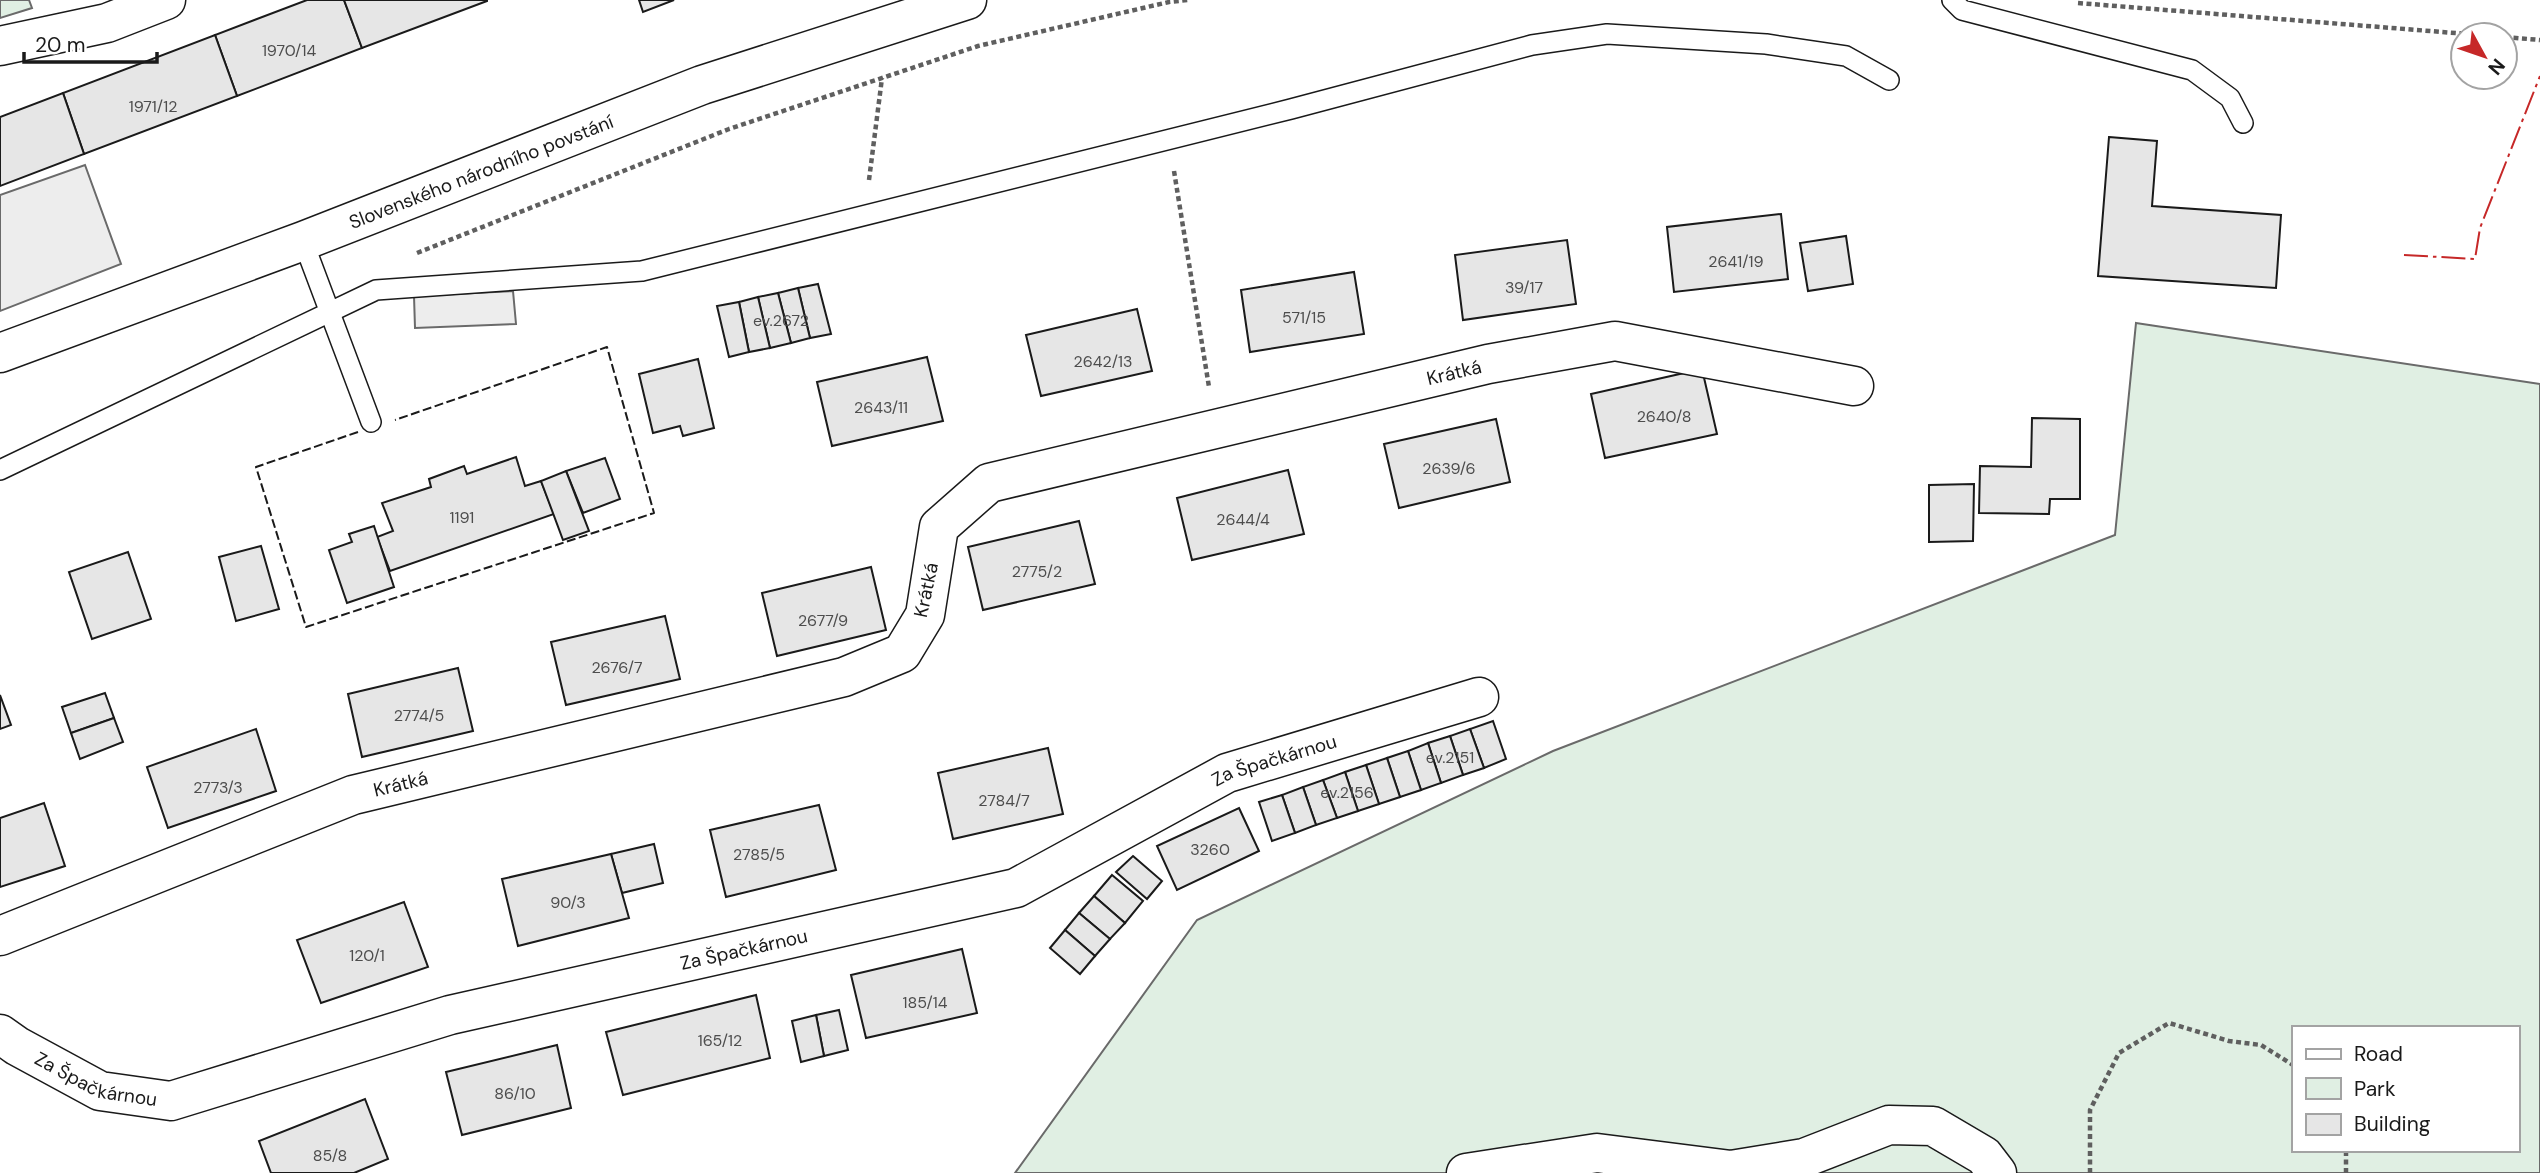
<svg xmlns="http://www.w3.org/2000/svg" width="2540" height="1173" viewBox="0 0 2540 1173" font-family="'DM Sans',sans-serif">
<rect width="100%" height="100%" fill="#fff"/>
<g fill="#e0efe3" stroke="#6a6a6a" stroke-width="2" fill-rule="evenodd">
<path d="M0 0H29L32 8 0 18Z"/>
<path d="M2136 323 2540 384V1173H1015L1197 920 1553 751 2115 535ZM2293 1028H2517V1150H2293Z"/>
</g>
<g fill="#ededed" stroke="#6a6a6a" stroke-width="2">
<path d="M85 165 121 264 0 311V195Z"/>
<path d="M513 291 516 324 415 328 414 296Z"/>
</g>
<g fill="#e6e6e6" stroke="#1a1a1a" stroke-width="2">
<path d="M307 0H344L362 48 237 96 215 35Z"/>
<path d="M344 0H487V1L362 48Z"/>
<path d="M639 0H674L643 12Z"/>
<path d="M215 35 237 96 84 154 63 93Z"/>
<path d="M63 93 84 154 0 186V117Z"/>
<path d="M2109 137 2157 141 2152 206 2281 215 2276 288 2098 276Z"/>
<path d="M1781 214 1788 279 1674 292 1667 227Z"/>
<path d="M1846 236 1853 284 1808 291 1800 243Z"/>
<path d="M1567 240 1576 304 1463 320 1455 255Z"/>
<path d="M1354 272 1364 334 1250 352 1241 290Z"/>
<path d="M818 284 831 334 810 338 798 288Z"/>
<path d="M798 288 810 338 791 343 778 293Z"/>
<path d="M778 293 791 343 770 348 758 297Z"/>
<path d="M758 297 770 348 749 352 739 302Z"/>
<path d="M739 302 749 352 729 357 717 306Z"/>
<path d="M1137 309 1152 371 1041 396 1026 335Z"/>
<path d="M927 357 943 421 832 446 817 382Z"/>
<path d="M698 359 714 428 683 436 680 426 653 433 639 374Z"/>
<path d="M1702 369 1717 434 1605 458 1591 394Z"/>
<path d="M2032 418 2080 419V499H2050L2049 514 1979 513 1980 466 2031 467Z"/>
<path d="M1496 419 1510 482 1399 508 1384 444Z"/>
<path d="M516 457 525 486 541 481 554 514 390 571 377 537 393 531 382 503 431 487 429 479 464 466 467 474Z"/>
<path d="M605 458 620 499 583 513 566 471Z"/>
<path d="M1288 470 1304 534 1192 560 1177 498Z"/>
<path d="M566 471 589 531 563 540 541 481Z"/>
<path d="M1974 484 1973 541 1929 542V485Z"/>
<path d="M1079 521 1095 584 983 610 968 547Z"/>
<path d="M374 526 394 587 347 603 329 550 352 542 349 534Z"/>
<path d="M261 546 279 609 236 621 219 557Z"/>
<path d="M128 552 151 619 92 639 69 572Z"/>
<path d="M871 567 886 630 777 656 762 593Z"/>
<path d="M665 616 680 679 566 705 551 642Z"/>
<path d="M458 668 473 731 362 757 348 694Z"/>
<path d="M105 693 114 718 71 733 62 707Z"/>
<path d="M0 695 11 725 0 729Z"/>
<path d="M114 718 123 742 80 759 71 733Z"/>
<path d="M1493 721 1506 759 1484 768 1470 729Z"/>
<path d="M256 729 276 791 168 828 147 767Z"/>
<path d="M1470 729 1484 768 1463 775 1450 736Z"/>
<path d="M1450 736 1463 775 1441 783 1428 743Z"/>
<path d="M1428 743 1441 783 1421 790 1408 751Z"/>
<path d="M1048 748 1063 814 953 839 938 773Z"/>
<path d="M1408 751 1421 790 1400 797 1387 758Z"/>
<path d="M1387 758 1400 797 1379 804 1366 765Z"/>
<path d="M1366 765 1379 804 1358 811 1345 772Z"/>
<path d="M1345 772 1358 811 1337 818 1323 780Z"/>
<path d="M1323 780 1337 818 1316 825 1303 787Z"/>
<path d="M1303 787 1316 825 1295 833 1282 795Z"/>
<path d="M1282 795 1295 833 1272 841 1259 802Z"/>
<path d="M44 803 65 866 0 887V818Z"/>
<path d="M819 805 836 870 726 897 710 830Z"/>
<path d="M1239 808 1259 851 1177 890 1157 846Z"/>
<path d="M654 844 663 883 622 893 611 854Z"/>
<path d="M611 854 629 918 518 946 502 879Z"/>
<path d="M1133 856 1162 881 1147 899 1116 872Z"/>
<path d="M1112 875 1143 901 1125 923 1094 896Z"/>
<path d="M1094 896 1125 923 1110 939 1079 913Z"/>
<path d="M404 902 428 967 321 1003 297 940Z"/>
<path d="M1079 913 1110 939 1095 956 1065 930Z"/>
<path d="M1065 930 1095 956 1080 974 1050 948Z"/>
<path d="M962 949 977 1013 866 1038 851 975Z"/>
<path d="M756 995 770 1058 623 1095 606 1032Z"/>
<path d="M839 1010 848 1050 824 1056 816 1015Z"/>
<path d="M816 1015 824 1056 801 1062 792 1021Z"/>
<path d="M557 1045 571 1108 462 1135 446 1072Z"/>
<path d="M365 1099 388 1159 354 1173H271L259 1141Z"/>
</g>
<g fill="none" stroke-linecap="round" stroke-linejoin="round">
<defs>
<g id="lane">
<path d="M1952 0 1962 10 2192 70 2230 98 2243 123"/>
<path d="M303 241 371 422"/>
<path d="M0 470 376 290 642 271 1291 109 1532 45 1607 34 1766 44 1846 56 1889 80"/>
</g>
<g id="street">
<path d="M0 46 107 23 166 0"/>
<path id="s1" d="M0 936 353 795 844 677 902 653 925 615 939 527 989 483 1488 364 1615 341 1854 386"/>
<path id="s2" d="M0 1034 17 1046 100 1091 171 1101 450 1015 1016 888 1227 773 1479 697"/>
<path d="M1466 1173 1597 1153 1731 1170 1804 1158 1889 1125 1933 1126 1984 1156 1997 1173"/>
</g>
<g id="secondary">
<path id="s3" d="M0 353 303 241 702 85 967 0"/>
</g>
</defs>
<use href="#lane" stroke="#1a1a1a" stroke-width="22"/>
<use href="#street" stroke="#1a1a1a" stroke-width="41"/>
<use href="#secondary" stroke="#1a1a1a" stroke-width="41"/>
<g stroke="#5f5f5f" stroke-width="4.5" stroke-dasharray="5 3.5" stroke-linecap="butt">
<path d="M2078 3 2480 35"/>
<path d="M2505 37 2540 40"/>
<path d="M1174 171 1209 387"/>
<path d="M869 180 882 78"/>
<path d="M417 253 729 129 978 46 1169 2 1188 0"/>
<path d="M2090 1173V1110L2119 1053 2169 1023 2229 1041 2261 1045 2293 1065"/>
<path d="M2346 1173V1150"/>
</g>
<use href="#lane" stroke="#fff" stroke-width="19"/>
<use href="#street" stroke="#fff" stroke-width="38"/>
<use href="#secondary" stroke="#fff" stroke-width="38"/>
<path stroke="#1a1a1a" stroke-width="2" stroke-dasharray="9 3.5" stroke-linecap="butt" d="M358 432 256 467 306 627 654 513 607 347 395 420"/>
<path stroke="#c62828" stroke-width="2" stroke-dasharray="24 5 3.5 5" stroke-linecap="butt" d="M2404 255 2475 259 2480 228 2540 76"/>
</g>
<g text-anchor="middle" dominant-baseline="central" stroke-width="5" stroke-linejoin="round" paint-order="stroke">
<g font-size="16" fill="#4d4d4d">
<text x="289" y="50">1970/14</text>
<text x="153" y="106">1971/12</text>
<text x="1736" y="261">2641/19</text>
<text x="1524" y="287">39/17</text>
<text x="1304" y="317">571/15</text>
<text x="781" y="320">ev.2672</text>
<text x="1103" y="361">2642/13</text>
<text x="881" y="407">2643/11</text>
<text x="1664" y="416">2640/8</text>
<text x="1449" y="468">2639/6</text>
<text x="462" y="517">1191</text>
<text x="1243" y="519">2644/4</text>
<text x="1037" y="571">2775/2</text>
<text x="823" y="620">2677/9</text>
<text x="617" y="667">2676/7</text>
<text x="419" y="715">2774/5</text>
<text x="1450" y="757">ev.2151</text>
<text x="218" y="787">2773/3</text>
<text x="1347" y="792">ev.2156</text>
<text x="1004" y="800">2784/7</text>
<text x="1210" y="849">3260</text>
<text x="759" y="854">2785/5</text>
<text x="568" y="902">90/3</text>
<text x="367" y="955">120/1</text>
<text x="925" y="1002">185/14</text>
<text x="720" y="1040">165/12</text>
<text x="515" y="1093">86/10</text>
<text x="330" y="1155">85/8</text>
</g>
<g font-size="19" fill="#1a1a1a" stroke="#fff">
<text stroke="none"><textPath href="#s3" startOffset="514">Slovenského národního povstání</textPath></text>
<text stroke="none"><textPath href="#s1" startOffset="1626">Krátká</textPath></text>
<text transform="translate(926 590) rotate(-78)">Krátká</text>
<text stroke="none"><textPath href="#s2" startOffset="1348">Za Špačkárnou</textPath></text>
<text stroke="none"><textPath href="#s1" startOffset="429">Krátká</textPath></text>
<text stroke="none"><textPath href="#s2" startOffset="780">Za Špačkárnou</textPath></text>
<text stroke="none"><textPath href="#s2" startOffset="108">Za Špačkárnou</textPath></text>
</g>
</g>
<rect x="2292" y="1026" width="228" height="126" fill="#ffffff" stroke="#a3a3a3" stroke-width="2"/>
<rect x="2306" y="1049" width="35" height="10" fill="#ffffff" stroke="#a3a3a3" stroke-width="2"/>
<text x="2354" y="1061" font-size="21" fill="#1a1a1a">Road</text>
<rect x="2306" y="1078" width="35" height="21" fill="#e0efe3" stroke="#a3a3a3" stroke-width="2"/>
<text x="2354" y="1096" font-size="21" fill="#1a1a1a">Park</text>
<rect x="2306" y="1114" width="35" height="21" fill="#e6e6e6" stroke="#a3a3a3" stroke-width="2"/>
<text x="2354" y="1131" font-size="21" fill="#1a1a1a">Building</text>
<g transform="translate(2484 56) rotate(130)"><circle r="33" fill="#ffffff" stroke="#a3a3a3" stroke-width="2"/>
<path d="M0-5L12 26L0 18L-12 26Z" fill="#c62828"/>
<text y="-10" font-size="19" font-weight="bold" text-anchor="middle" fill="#1a1a1a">N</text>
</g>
<path d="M24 52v10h133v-10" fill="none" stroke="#1a1a1a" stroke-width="3.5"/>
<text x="35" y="52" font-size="21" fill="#1a1a1a" stroke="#ffffff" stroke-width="5" paint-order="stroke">20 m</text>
</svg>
